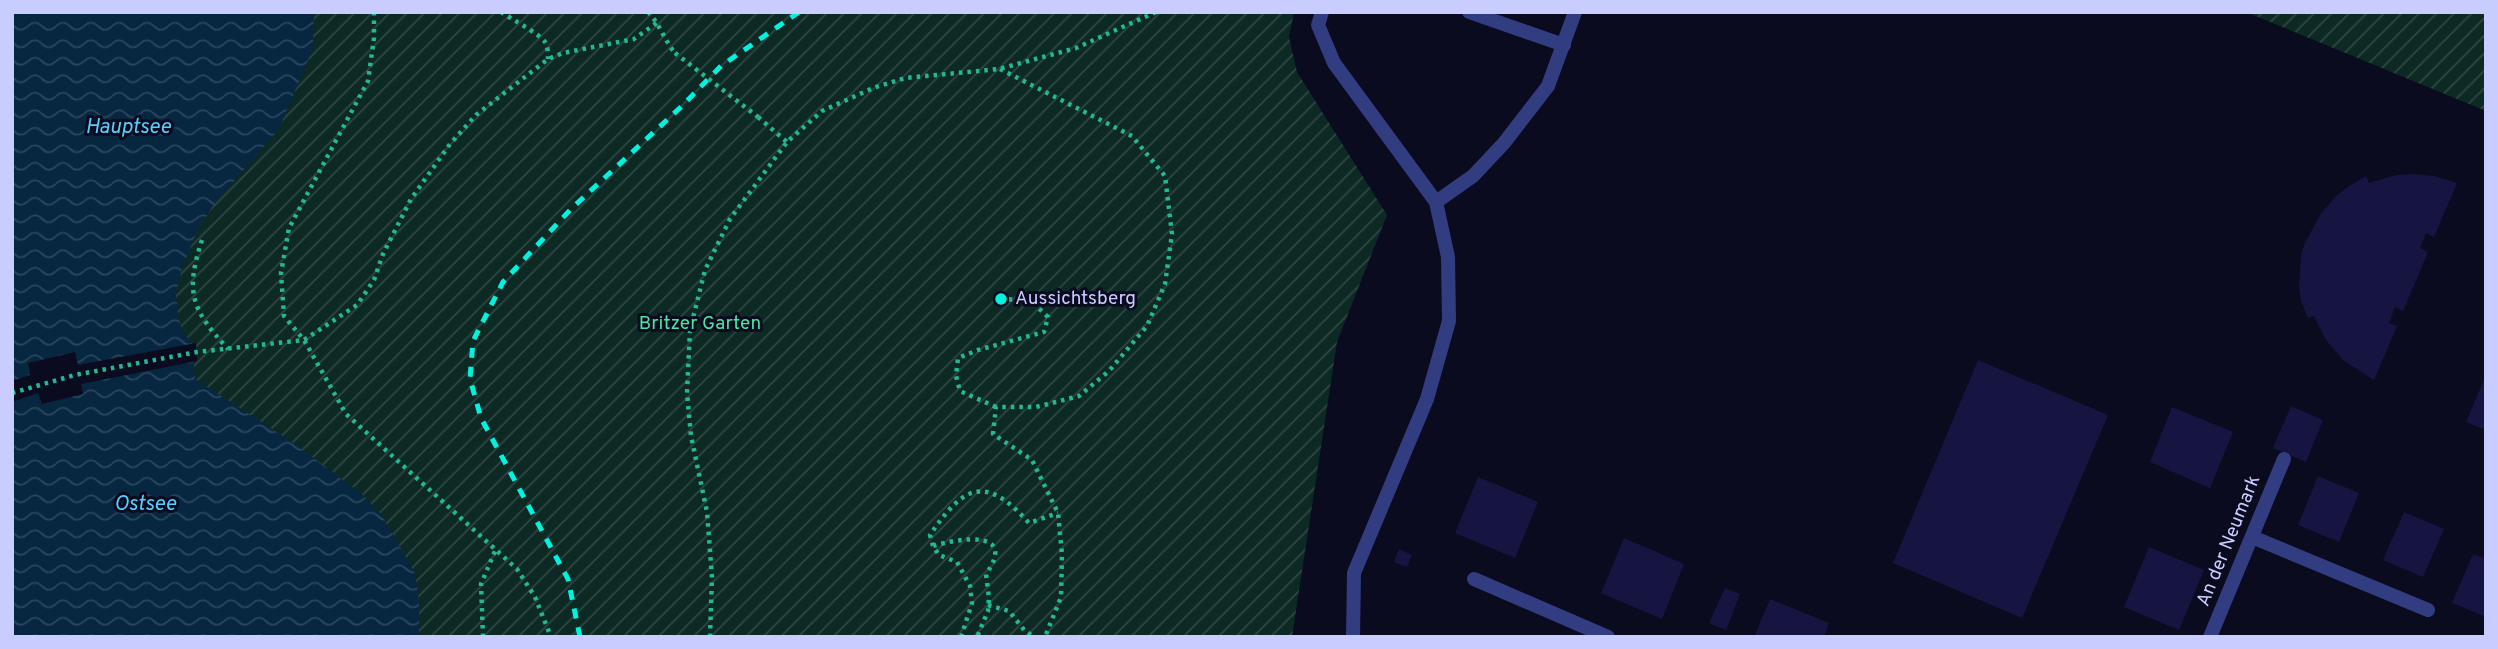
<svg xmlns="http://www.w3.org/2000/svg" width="2498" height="649" viewBox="0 0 2498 649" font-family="Overpass,sans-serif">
<defs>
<pattern id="garden-furrows" width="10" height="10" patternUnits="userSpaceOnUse" patternTransform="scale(1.75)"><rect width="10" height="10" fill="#0d2923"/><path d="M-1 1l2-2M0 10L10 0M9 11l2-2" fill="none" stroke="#2f4744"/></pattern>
<pattern id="water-waves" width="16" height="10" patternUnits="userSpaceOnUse" patternTransform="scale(1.75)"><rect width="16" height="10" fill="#072741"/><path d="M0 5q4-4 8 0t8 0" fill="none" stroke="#2a455e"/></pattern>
</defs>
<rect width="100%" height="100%" fill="#0a0b1e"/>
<g fill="url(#garden-furrows)">
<path d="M12 12H1294L1289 37 1297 72 1387 215 1337 342 1292 637H12Z"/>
<path d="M2246 12H2486V111Z"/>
</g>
<path fill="url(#water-waves)" d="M12 12H314L313 48 279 129 215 203 198 229 182 268 176 295 179 320 184 334 192 342 195 379 292 442 362 494 381 514 415 573 419 601V637H12Z"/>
<path fill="#0a0b1e" d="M196 343 197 361 81 384 83 394 42 404 38 393 12 402V381L30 375 28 363 75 352 78 365Z"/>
<g fill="#161541">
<path d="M2414 174 2434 176 2457 183 2434 237 2426 233 2420 248 2428 252 2403 311 2395 307 2389 323 2397 326 2374 380 2343 360 2326 340 2314 316 2308 318 2301 301 2299 289 2301 256 2304 245 2320 215 2336 196 2349 186 2366 176 2369 183 2396 175Z"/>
<path d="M1978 360 2108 415 2022 618 1893 563Z"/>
<path d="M2486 375V430L2466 422Z"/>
<path d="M2291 406 2323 420 2306 462 2273 448Z"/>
<path d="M2172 407 2233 432 2210 488 2150 462Z"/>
<path d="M2318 476 2359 493 2339 542 2298 525Z"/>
<path d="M1478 477 1538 502 1515 558 1455 533Z"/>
<path d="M2404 512 2444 529 2423 577 2383 560Z"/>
<path d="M1624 538 1684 564 1662 619 1601 593Z"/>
<path d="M2149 547 2204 570 2179 630 2124 607Z"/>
<path d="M1399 549 1412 555 1407 567 1394 562Z"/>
<path d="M2473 554 2486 559V617L2452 603Z"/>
<path d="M1725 588 1740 594 1726 630 1709 623Z"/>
<path d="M1770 599 1829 623 1824 637H1754Z"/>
</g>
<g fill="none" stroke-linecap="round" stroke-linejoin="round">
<g stroke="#24b793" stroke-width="4.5" stroke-dasharray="3.5 5" stroke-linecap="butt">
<path d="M374 12V38L368 81 289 228 281 273 284 316 304 340 346 414 517 569 535 597 551 637"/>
<path d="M501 12C511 19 540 34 545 42 548 46 548 54 548 59"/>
<path d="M648 12C660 24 664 40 675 53"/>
<path d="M1000 69 1132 136 1165 176 1172 234 1165 284 1147 326 1109 371 1079 396 1036 407H996L993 434 1032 460 1058 513 1062 554 1061 597 1045 637"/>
<path d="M758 117 787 142"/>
<path d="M202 240C185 292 191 309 228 349"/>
<path d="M12 393 75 375 197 352 304 340 357 305 374 280 383 254 411 199 450 144 476 115 548 59 563 53 634 39 658 22"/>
<path d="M996 407 960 391 956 376 958 358 978 350 1044 332 1048 317 1030 300 1001 299"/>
<path d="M933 546 930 535C964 485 985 474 1029 523L1058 513"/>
<path d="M988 605 1009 611 1025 631 1034 637"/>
<path d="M483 637 481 584 495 551"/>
<path d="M710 637 712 577 707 512 691 436 687 393 690 330 705 270 730 219 787 142 822 111 873 88 905 78 999 69 1076 48 1156 12"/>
<path d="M961 637 972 603 970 586 957 562 939 555 933 546C959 538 1018 529 986 574L989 598 988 611 977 637"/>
</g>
<g stroke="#323d81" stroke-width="14">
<path d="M1322 12 1318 25 1334 63 1436 202"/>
<path d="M1469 12 1564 45"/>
<path d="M2252 537 2428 610"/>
<path d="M1474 579 1608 637"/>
<path d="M1353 637 1354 573 1427 399 1449 321 1448 257 1436 202 1473 176 1504 143 1548 86 1575 12"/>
<path d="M2210 637 2284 459"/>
</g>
<path stroke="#00f3df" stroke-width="5" stroke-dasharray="10 9" stroke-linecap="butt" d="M580 637 568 579 481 418 470 379 473 341 503 282 571 209 682 106 721 66 799 12"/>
<path stroke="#24b793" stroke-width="4.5" stroke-dasharray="3.5 5" stroke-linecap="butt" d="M675 53 758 117"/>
</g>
<circle fill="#00f3df" stroke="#0a0b1e" stroke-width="2.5" cx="1001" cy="299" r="7"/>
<g text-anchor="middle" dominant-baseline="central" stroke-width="6" stroke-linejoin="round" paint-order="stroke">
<g font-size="19" fill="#c8ccff" stroke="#0a0b1e" text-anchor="start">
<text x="1015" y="299">Aussichtsberg</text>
</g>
<g font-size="19" fill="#4ce7a4" stroke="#0a0b1e">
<text x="700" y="324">Britzer Garten</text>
</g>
<g font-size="19" fill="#c8ccff" stroke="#0a0b1e">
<text transform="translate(2229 541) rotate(-68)">An der Neumark</text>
</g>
<g font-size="21" font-style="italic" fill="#56d0ff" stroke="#0a0b1e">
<text x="128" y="127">Hauptsee</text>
<text x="145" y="504">Ostsee</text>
</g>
</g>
<rect width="2498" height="649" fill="none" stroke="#c8ccff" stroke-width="28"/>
</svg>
